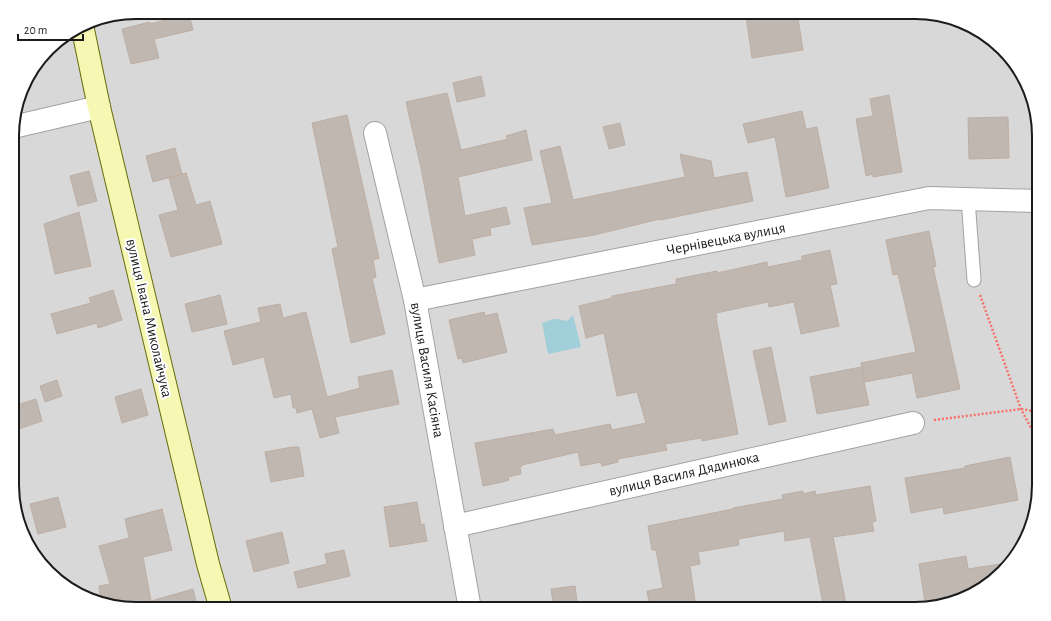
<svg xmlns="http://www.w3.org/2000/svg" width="1051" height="621" viewBox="0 0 1051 621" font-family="'Alegreya Sans',sans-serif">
<rect width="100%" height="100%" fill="#ece8e0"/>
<path fill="#d9d8d8" d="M136 12H916L977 29 1018 67 1039 127V493L1022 547 977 592 923 609H135L74 592 33 554 13 501V120L25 81 54 43 89 21Z"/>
<path fill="#a1cfd9" d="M573 315 581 347 548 354 542 322C547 323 551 319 555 319 566 319 565 325 573 315Z"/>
<g fill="#c0b7b0" stroke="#bdaea3">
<path d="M768 12H797L803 50 752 58 746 16Z"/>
<path d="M189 14 193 30 154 39 159 58 131 64 122 29 150 22V24Z"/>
<path d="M481 76 485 96 457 102 453 83Z"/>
<path d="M447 93 461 150 508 139 506 136 526 130 532 160 458 177 465 216 506 207 510 224 490 228 491 235 472 239 475 255 439 263 421 168 406 102Z"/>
<path d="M889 95 902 172 873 177V174L866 176 856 119 873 116 870 99Z"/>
<path d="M802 111 806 129 817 127 829 188 786 197 775 137 748 143 743 124Z"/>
<path d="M347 115 379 258 373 260 376 277 372 278 385 334 351 343 332 249 338 247 312 123Z"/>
<path d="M1008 117 1009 158 969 159 968 118Z"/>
<path d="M620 123 625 145 609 149 603 127Z"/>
<path d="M560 146 573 200 685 177 680 154 711 161 714 178 747 172 753 201 660 220V219L594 235 532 245 524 208 552 203 540 151Z"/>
<path d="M175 148 182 174 153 182 146 156Z"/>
<path d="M89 171 97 201 78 206 70 176Z"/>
<path d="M186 173 196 205 210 201 222 244 171 257 159 215 178 210 169 178Z"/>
<path d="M79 212 91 266 55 274 44 224Z"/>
<path d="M929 231 936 266 933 267 960 389 917 398 912 373 865 382 861 363 916 352 898 274 893 275 886 240Z"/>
<path d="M830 250 837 284 830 285 839 326 801 334 794 302 769 307 768 302 716 313 717 318H716L738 434 702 441 701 438 665 444 667 450 618 459V462L602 466 601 462 581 466 578 452 522 465V466L520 467 521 474 508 477 509 480 503 482 483 486 475 443 553 429 555 435 610 424 612 430 646 423 637 392 617 396 604 333 586 338 579 306 612 298V296L676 284V279L717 271V273L767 262 768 267 802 260V256Z"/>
<path d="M113 290 122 320 98 328 97 323 57 334 51 314 91 303 89 298Z"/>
<path d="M220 295 227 324 192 332 185 304Z"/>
<path d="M280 304 283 318 306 312 327 397 360 388 358 377 392 370 399 404 335 417 339 433 320 438 312 409 297 413 296 408H293L291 394 274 398 264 357 233 365 224 331 261 322 258 308Z"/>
<path d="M484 312 485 316 497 313 507 352 463 363 462 358 458 359 449 320Z"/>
<path d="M771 347 786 421 769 425 753 351Z"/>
<path d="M861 367 869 405 817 414 810 377Z"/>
<path d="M57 380 62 396 45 402 40 386Z"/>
<path d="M141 389 148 415 122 423 115 397Z"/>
<path d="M36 399 42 421 13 431V406Z"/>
<path d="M292 447H299L304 476 271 482 265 452Z"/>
<path d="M1010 457 1018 500 944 514 943 507 911 513 905 478 965 468V466Z"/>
<path d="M870 486 876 521 872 522 874 531 833 537 847 609H824L810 537 785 541 784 531 738 539 739 545 698 552 700 564 690 566 695 601 650 608 647 591 663 588 656 550H652L648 526 733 509V508L783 499 782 495 803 491V494L815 491 816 495Z"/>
<path d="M58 497 66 527 38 534 30 504Z"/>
<path d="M417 502 421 525 424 524 427 541 390 547 384 507Z"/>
<path d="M162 509 172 550 143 557 151 601 193 589 198 609H135L101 600 99 586 110 584 99 546 129 538 125 519Z"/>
<path d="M282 532 289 563 254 572 246 541Z"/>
<path d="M344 550 350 576 298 588 294 572 327 564 325 554Z"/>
<path d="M966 556 968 569 1007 563 977 592 926 608 919 564Z"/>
<path d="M575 586 578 609H554L551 589Z"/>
</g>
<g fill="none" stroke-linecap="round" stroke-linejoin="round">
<defs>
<path id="lane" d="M968 199 974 280"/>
<g id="street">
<path d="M13 127 99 107"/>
<path d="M375 133 415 300 470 609"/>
<path d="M415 300 929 198 1039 201"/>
<path d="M455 526 913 423"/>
</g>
<path id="secondary" d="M82 25 99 107 208 564 221 609"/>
</defs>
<use href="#lane" stroke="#a2a2a2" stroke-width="15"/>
<use href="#street" stroke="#a2a2a2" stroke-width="24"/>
<use href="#secondary" stroke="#656c07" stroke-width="24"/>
<g stroke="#f67168" stroke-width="2.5" stroke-dasharray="2 2" stroke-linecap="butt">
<path d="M980 295 1021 409 1039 443"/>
<path d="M934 420 1021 409 1039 412"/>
</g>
<use href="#lane" stroke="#fff" stroke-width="13"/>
<use href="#street" stroke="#fff" stroke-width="22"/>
<use href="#secondary" stroke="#f6f7b3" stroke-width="22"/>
</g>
<g text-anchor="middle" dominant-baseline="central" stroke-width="4" stroke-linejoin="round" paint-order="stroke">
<g font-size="15" fill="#1b1b1b" stroke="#fff">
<text transform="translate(726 239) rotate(-11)">Чернівецька вулиця</text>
<text transform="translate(149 318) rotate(77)">вулиця Івана Миколайчука</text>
<text transform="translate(427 370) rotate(80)">вулиця Василя Касіяна</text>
<text transform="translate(684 474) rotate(-13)">вулиця Василя Дядинюка</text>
</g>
</g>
<path d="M0 0H1051V621H0ZM136 19H915A117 117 0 0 1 1032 136V485A117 117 0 0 1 915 602H136A117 117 0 0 1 19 485V136A117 117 0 0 1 136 19Z" fill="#fff" fill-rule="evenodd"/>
<path fill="none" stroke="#1b1b1b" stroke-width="2" d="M136 19H915A117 117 0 0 1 1032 136V485A117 117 0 0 1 915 602H136A117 117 0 0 1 19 485V136A117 117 0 0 1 136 19Z"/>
<path d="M18 34v6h65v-6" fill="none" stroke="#1b1b1b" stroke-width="2"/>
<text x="24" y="34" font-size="12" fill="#1b1b1b" stroke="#ffffff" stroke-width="3" paint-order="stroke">20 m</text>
</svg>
